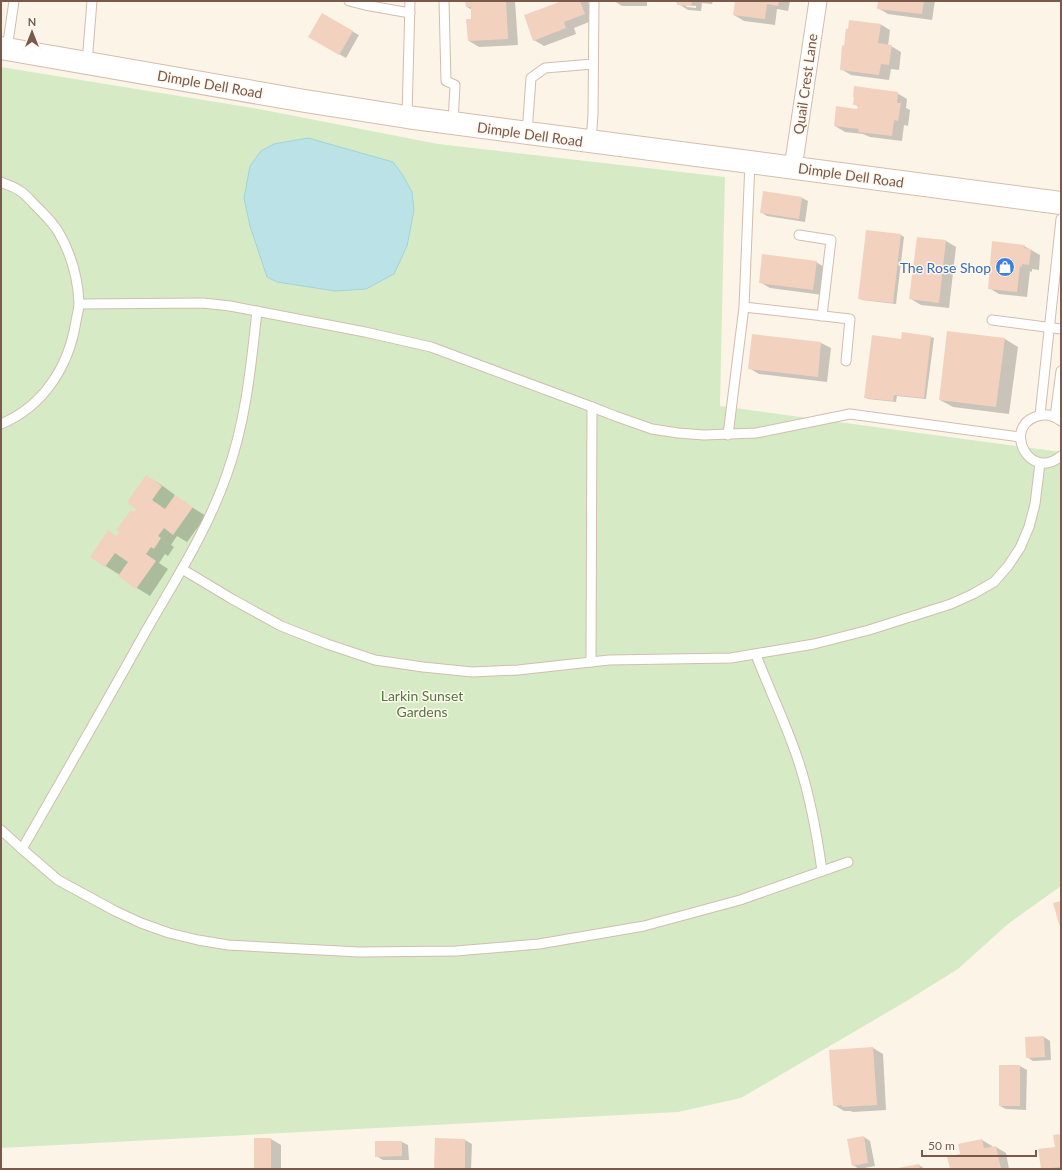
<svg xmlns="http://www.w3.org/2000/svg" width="1062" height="1170" viewBox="0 0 1062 1170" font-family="Lato,sans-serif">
<rect width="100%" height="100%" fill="#fdf4e8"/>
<path fill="#d6ebc5" d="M1 67 259 109 438 144 725 177 720 406 1061 452V886L1008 924 958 969 905 1002 741 1098 678 1112 1 1148Z"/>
<path fill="#bbe3e7" stroke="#a1d3d9" d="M308 138 393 162 402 174 412 192 414 210 407 246 394 274 366 289 335 291 277 282 267 277 250 226 244 198 250 166 261 151 274 144Z"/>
<g fill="#0003" fill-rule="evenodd">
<path d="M466 1H515L518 45 479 47 469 41 472 20V10L467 7Z"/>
<path d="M565 1H586L588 2 594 20 574 28 576 34 544 46 534 40Z"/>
<path d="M614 1H647V6H622Z"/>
<path d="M674 1H713L712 4 702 3 701 11 688 10ZM685 5 696 6V8L687 7Z"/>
<path d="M736 1H790L788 11 777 9 775 25 744 21 734 15Z"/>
<path d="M879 1H935L932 20 888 14 878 8Z"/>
<path d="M322 15 359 35 346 58 309 37Z"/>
<path d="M880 24 890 30 888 46H891L901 52 899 70 891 69 889 80 851 75 841 69 844 47Z"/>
<path d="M897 93 907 99 906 108 910 110 908 126 904 125 902 141 870 137 863 134 845 132 835 126 858 110 859 107 854 104Z"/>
<path d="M764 192 802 198 808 201 805 222 767 216 761 212Z"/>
<path d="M901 235 904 237 896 304 862 300 859 298Z"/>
<path d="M918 238 946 241 956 247 949 308 921 305 911 299Z"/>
<path d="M1024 246 1040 255 1039 270 1032 269V272L1030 271 1027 297 999 294 989 288Z"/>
<path d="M816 262 826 268 823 295 770 288 760 282Z"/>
<path d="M903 333 931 337 934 338 926 399 897 396 896 402 868 399 865 397 902 340Z"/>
<path d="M753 335 821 343 831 348 827 382 759 374 749 368Z"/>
<path d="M1005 339 1018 347 1009 414 953 407 940 400Z"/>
<path d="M146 476 160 484 175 495 174 496 206 516 187 542 177 536 171 545 174 547 168 556 165 554 159 563 168 569 150 596 137 588 120 575 91 557 117 537 137 509Z"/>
<path d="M1044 1037 1050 1041 1051 1060 1033 1061 1027 1057Z"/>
<path d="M873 1048 883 1054 886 1110 853 1112 850 1111H844L834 1105Z"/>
<path d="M1000 1066H1020L1027 1070 1026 1110 1006 1109 1000 1106Z"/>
<path d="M1061 1135V1169H1042L1040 1150 1056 1148Z"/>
<path d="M864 1137 870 1141 875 1166 859 1169 853 1165Z"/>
<path d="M271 1139 281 1145V1169H255Z"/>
<path d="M436 1139 465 1140 472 1144 471 1169H435Z"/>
<path d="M982 1140 992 1146V1148L996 1147 1006 1153 1009 1169H951L962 1155Z"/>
<path d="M402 1142 408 1145 409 1160H383L376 1156Z"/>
<path d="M919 1165 925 1169H899Z"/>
</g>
<g fill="#f3d1bf">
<path d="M465 1H506L508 39 468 41 466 19H471V7H466Z"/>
<path d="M562 1H580L585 14 564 22 566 28 533 41 524 15Z"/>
<path d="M677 1H692L691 6 677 5Z"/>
<path d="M735 1H779L778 6 767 4 765 19 733 15Z"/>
<path d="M878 1H924L922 14 877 9Z"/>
<path d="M322 13 353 31 339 55 308 37Z"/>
<path d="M849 20 881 24 878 43 892 45 889 65 881 64 879 75 840 70 842 45 844 46 846 28 848 29Z"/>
<path d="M854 86 898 92 897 103H901L898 121 894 120 892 136 858 132 859 129 834 126 836 106 857 109 858 105H853L854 97H853Z"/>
<path d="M763 191 802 197 799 219 760 213Z"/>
<path d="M866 230 901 234 893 303 858 299Z"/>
<path d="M917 237 946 240 939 303 909 299Z"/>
<path d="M992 241 1025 245 1024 248 1031 249 1029 265 1022 264V267L1020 266 1017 292 988 289Z"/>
<path d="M762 254 817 261 813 290 759 283Z"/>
<path d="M947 331 1005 338 996 407 939 400Z"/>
<path d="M902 332 931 336 924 398 894 395 893 401 864 398 872 335 901 339Z"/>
<path d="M752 334 821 342 818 377 748 369Z"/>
<path d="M146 475 162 486 152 500 165 509 175 495 193 507 173 535 164 528 158 536 161 538 154 549 151 547 146 554 156 561 136 589 118 576 128 562 115 553 105 567 90 557 108 530 116 536 120 533 116 530 131 510 134 512 136 509 127 502Z"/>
<path d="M1061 901V931L1053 903Z"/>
<path d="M1044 1036 1045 1057 1026 1058 1025 1037Z"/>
<path d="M873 1047 877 1105 842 1107V1105L833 1106 829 1050Z"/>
<rect x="999" y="1065" width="21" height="41"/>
<path d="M1061 1134V1167L1041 1169 1038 1149 1055 1147 1053 1135Z"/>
<path d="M864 1136 868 1163 852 1166 847 1139Z"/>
<rect x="254" y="1138" width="17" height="31"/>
<path d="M435 1138 465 1139V1169H434Z"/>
<path d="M982 1139 984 1148 996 1146 1001 1169H950L947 1157 960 1154 958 1144Z"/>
<path d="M375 1141H402V1156L375 1157Z"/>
<path d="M919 1164 920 1169H898V1168Z"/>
</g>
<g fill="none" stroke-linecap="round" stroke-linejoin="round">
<defs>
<g id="lane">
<path d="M349 1 365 5 410 13"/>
<path d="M444 1 446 81 455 85 453 123"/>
<path d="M7 49 14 1"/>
<path d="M87 63 92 1"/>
<path d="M407 117 410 1"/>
<path d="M527 133 531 78 545 68 593 64"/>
<path d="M591 142 593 114 594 1"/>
<path d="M1 182C7 185 15 187 20 191 27 195 32 203 38 208 45 215 54 224 59 233 71 254 78 280 79 303 79 309 77 315 76 321 69 366 44 406 1 424"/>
<path d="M799 235 831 240 822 316"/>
<path d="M79 304 203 303 230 306 365 332 431 347 592 407 615 416 652 429 678 433 704 435 756 433 850 414 1020 437"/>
<path d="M744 307 850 319 846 361"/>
<path d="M992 320 1061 329"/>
<path d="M1040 415 1061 219"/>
<path d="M1055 417 1061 371"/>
<path d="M1061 421C1053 415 1044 413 1035 417 1003 429 1030 482 1061 456"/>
<path d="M728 435 744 307 750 162"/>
<path d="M182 569 232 599 281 626 327 644 375 660 423 667 472 672 518 670 609 660 731 658 814 644 869 630 951 604 973 594 994 582 1008 566 1020 548 1029 527 1035 504 1040 463"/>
<path d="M756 655C767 684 781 713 792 743 808 784 816 827 822 871"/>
<path d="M591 662 592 407"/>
<path d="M1 830 22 849 58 880 115 911 141 923 169 933 198 940 228 945 359 952 456 951 539 944 644 926 740 900 848 862"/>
<path d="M22 849C64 776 106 703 147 629 176 579 208 529 227 474 246 421 251 366 257 311"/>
</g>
<path id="street" d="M793 168 818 1"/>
<path id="secondary" d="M1 48 305 101 407 117 1061 203"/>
</defs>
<use href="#lane" stroke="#d2bdb0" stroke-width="11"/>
<use href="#street" stroke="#d2bdb0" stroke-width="19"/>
<use href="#secondary" stroke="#d5bdad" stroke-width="24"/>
<use href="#lane" stroke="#fff" stroke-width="9"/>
<use href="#street" stroke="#fff" stroke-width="17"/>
<use href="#secondary" stroke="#fff" stroke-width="22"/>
</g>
<defs>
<symbol id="shop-disc" viewBox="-11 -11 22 22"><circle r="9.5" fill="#3f7fe0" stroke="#fff8ef"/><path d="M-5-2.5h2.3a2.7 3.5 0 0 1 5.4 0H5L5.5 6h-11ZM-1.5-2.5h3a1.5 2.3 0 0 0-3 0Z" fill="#fff"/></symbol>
</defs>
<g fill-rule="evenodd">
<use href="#shop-disc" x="994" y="256" width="22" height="22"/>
</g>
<g text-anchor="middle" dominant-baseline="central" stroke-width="3" stroke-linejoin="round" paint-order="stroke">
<g font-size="14" fill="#78594b" stroke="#fff8ef">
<text transform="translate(210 84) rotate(10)">Dimple Dell Road</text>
<text transform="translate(805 84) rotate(-82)">Quail Crest Lane</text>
<text transform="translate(530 134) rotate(8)">Dimple Dell Road</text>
<text transform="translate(851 175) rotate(8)">Dimple Dell Road</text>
</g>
<g font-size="14" fill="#366cbe" stroke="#fff8ef" text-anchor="end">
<text x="991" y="267">The Rose Shop</text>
</g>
<g font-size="14" fill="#527840" stroke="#fff8ef">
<text x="422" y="695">Larkin Sunset<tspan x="422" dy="16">Gardens</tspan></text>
</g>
</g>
<rect width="1062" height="1170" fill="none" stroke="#78594b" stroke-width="4"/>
<g transform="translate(32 32)" stroke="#fff8ef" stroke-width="3" paint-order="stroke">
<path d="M0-3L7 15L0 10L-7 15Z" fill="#78594b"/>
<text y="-6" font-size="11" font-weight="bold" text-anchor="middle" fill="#78594b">N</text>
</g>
<path d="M922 1150v6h114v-6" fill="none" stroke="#78594b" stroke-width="2"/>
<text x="928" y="1150" font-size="12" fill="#78594b" stroke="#fff8ef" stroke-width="3" paint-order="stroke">50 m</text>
</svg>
